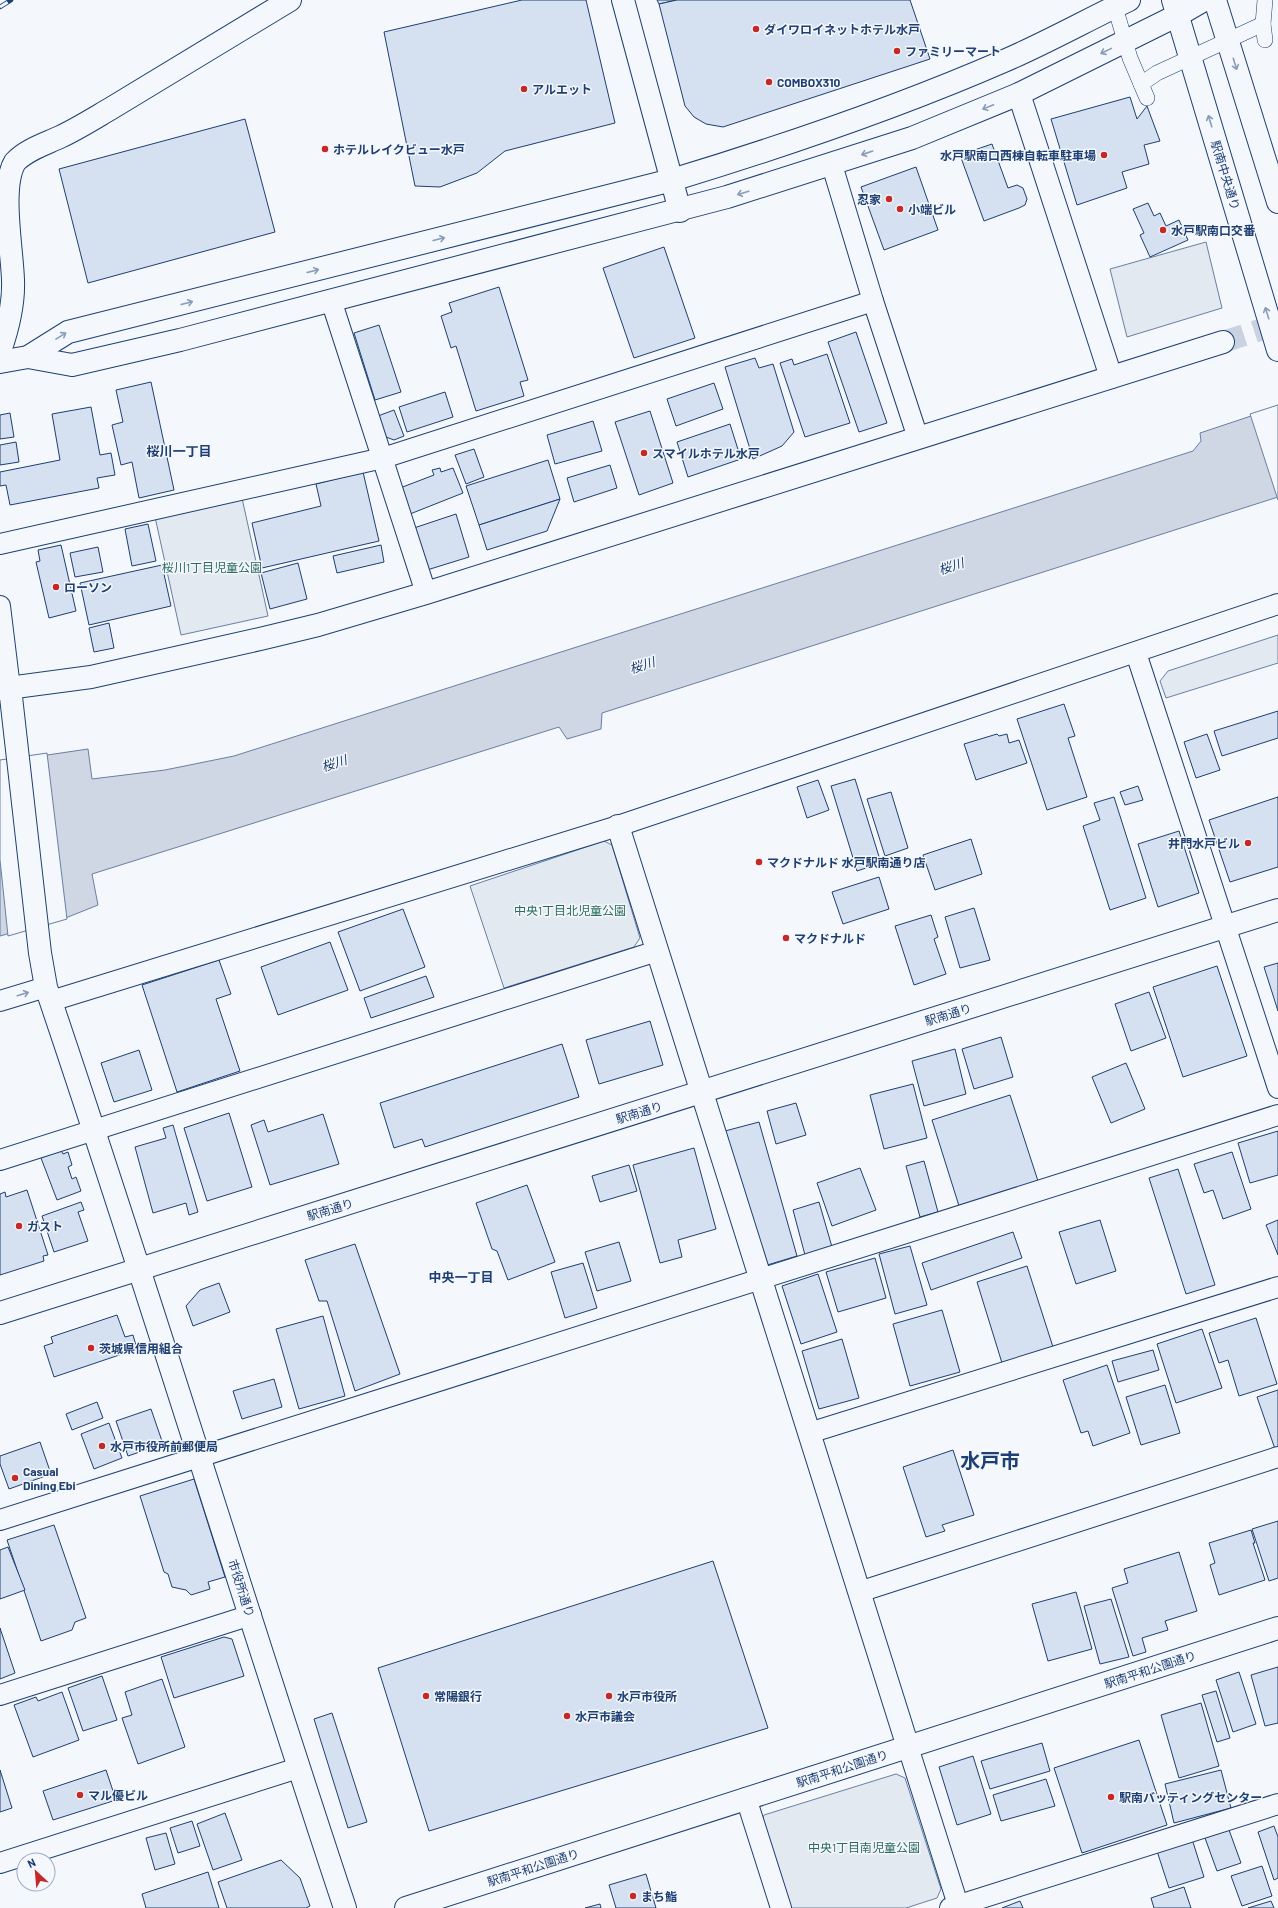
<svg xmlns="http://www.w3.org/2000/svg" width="1278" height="1908" viewBox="0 0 1278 1908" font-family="Barlow,'Noto Sans JP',sans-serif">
<rect width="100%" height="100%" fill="#f4f7fb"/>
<g fill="#e3e9f0" stroke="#687fa3">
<path d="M1206 242 1222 308 1127 337 1110 269Z"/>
<path d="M242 498 268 616 181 635 155 517Z"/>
<path d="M1278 635V663L1166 698 1160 681 1168 671Z"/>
<path d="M604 841 612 845 640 938 634 947 504 988 470 886Z"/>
<path d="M896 1774 905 1778 941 1889 937 1898 906 1908H790L762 1820 764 1815Z"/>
</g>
<path fill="#cfd7e4" stroke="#687fa3" d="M1278 407V497L602 713 601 729 567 739 559 727 92 874 98 905 68 917 0 936V762L88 749 92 779 165 770 234 756 1193 451 1201 441 1200 433Z"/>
<g fill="#f4f7fb" stroke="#687fa3">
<path d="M1278 405V500L1250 414Z"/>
<path d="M47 753 67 919 8 936 0 860V760Z"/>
</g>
<g fill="#d5e0f0" stroke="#1d3f73">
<path d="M522 0H586L615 123 505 151 477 173 440 187 415 186 384 32Z"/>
<path d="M657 0H677L659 4Z"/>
<path d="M677 0H910L930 59 723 127 706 124 694 117 685 106 659 4Z"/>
<path d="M1130 97 1137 119 1147 106 1160 141 1144 145 1149 164 1122 172 1127 188 1077 205 1051 119Z"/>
<path d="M245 119 275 232 88 283 59 169Z"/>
<path d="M992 144 1008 188 1017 185 1023 188 1027 199 1025 205 1019 208 984 221 960 155Z"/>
<path d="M916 167 938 230 884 250 861 187Z"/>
<path d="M1148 203 1154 216 1160 213 1166 226 1179 220 1188 240 1150 257 1140 235 1144 233 1133 209Z"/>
<path d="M664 247 695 338 634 358 603 268Z"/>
<path d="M499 287 528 380 520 382 524 396 476 411 456 346 451 348 441 316 452 312 449 303Z"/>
<path d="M379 325 401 392 375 400 354 333Z"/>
<path d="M856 332 887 423 859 432 828 342Z"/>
<path d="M827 354 850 423 805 437 780 363 792 359 794 365Z"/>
<path d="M755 358 759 368 773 364 794 432 782 446 753 459 725 367Z"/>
<path d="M151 382 174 490 139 498 132 462 121 465 112 425 123 422 116 390Z"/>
<path d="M714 383 723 409 676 426 667 399Z"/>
<path d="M445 392 453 417 407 432 399 407Z"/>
<path d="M91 407 100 455 111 453 115 475 97 478 99 488 10 505 6 485 0 486V472L60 460 52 414Z"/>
<path d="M394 410 404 436 394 440 386 437 378 416Z"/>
<path d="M650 411 673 483 639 495 615 422Z"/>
<path d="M10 413 14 437 0 439V415Z"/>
<path d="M593 421 602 451 555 464 547 435Z"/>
<path d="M730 424 741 459 688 477 677 442Z"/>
<path d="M16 442 19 462 0 465V445Z"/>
<path d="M474 449 484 477 466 484 455 455Z"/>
<path d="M548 460 560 499 479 525 466 486Z"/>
<path d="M610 465 617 488 574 502 567 478Z"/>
<path d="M440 468 441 472 453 468 463 493 410 514 400 488 434 475 432 470Z"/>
<path d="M363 472 379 541 262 568 252 523 321 506 316 484Z"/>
<path d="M560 499 547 531 487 550 479 525Z"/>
<path d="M456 514 469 557 427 570 414 528Z"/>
<path d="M148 524 156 561 132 566 125 529Z"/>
<path d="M61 545 76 611 49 618 36 562 40 561 38 550Z"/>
<path d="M381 545 384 562 337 573 333 556Z"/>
<path d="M98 547 103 572 75 577 70 553Z"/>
<path d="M298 563 307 599 270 609 261 573Z"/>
<path d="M162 565 171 606 89 625 80 583Z"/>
<path d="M109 623 114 648 94 652 89 628Z"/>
<path d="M1064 704 1075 736 1068 738 1087 797 1047 810 1017 719Z"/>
<path d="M1278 711V738L1222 756 1214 731Z"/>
<path d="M997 734 999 736 1007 734 1009 743 1019 740 1027 763 976 780 964 744Z"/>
<path d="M1207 734 1220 770 1196 778 1184 742Z"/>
<path d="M855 779 881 863 857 871 831 786Z"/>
<path d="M818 780 829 810 807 818 797 787Z"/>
<path d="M1138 786 1143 800 1125 805 1120 792Z"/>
<path d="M891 792 908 848 885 856 867 799Z"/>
<path d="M1114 797 1146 898 1110 910 1083 826 1100 820 1094 803Z"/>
<path d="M1278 797V867L1230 882 1209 820Z"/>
<path d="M1179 831 1199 893 1158 907 1138 844Z"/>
<path d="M971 839 982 874 935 890 923 855Z"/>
<path d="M879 877 889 909 843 924 832 892Z"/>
<path d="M974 908 990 960 960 968 945 917Z"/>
<path d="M403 909 425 967 360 991 338 932Z"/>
<path d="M931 915 938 937 934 939 946 974 914 985 895 926Z"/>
<path d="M330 942 348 990 278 1015 261 967Z"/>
<path d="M219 960 231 994 216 999 240 1071 177 1092 142 985Z"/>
<path d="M1278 963V1011L1264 967Z"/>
<path d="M1217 966 1247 1056 1183 1077 1153 987Z"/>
<path d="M426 976 434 997 371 1018 364 998Z"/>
<path d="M1149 992 1166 1038 1131 1051 1115 1004Z"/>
<path d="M650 1021 663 1065 599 1084 586 1040Z"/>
<path d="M1001 1037 1013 1077 974 1089 962 1049Z"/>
<path d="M562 1044 579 1097 425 1147 422 1139 394 1148 380 1103Z"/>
<path d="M955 1049 966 1094 924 1106 912 1061Z"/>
<path d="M139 1050 152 1090 114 1102 101 1063Z"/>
<path d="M1126 1063 1145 1109 1111 1123 1092 1077Z"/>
<path d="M913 1084 927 1138 884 1149 870 1095Z"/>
<path d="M1010 1095 1038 1181 959 1206 932 1120Z"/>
<path d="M796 1103 806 1135 776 1144 767 1111Z"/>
<path d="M229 1113 252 1187 207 1201 184 1128Z"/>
<path d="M323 1114 339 1164 270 1185 251 1125 264 1120 268 1132Z"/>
<path d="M759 1122 797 1256 764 1266 725 1131Z"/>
<path d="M173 1125 198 1212 189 1215 186 1203 153 1213 135 1147 166 1138 163 1128Z"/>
<path d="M1278 1131V1175L1250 1183 1238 1143Z"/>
<path d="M694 1148 716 1229 678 1240 682 1257 660 1263 633 1165Z"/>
<path d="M61 1150 63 1154 68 1152 72 1165 68 1167 72 1179 76 1177 81 1191 57 1200 41 1158Z"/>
<path d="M1232 1152 1251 1209 1223 1219 1213 1190 1204 1193 1194 1164Z"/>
<path d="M924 1161 938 1212 920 1217 906 1166Z"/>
<path d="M629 1165 637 1191 600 1202 592 1176Z"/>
<path d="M860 1168 876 1210 832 1226 817 1183Z"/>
<path d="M1178 1169 1215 1285 1186 1294 1149 1178Z"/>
<path d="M527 1185 555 1262 508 1280 497 1251 492 1249 476 1203Z"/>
<path d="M27 1190 48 1255 43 1256 44 1261 0 1275V1194L5 1192 6 1197Z"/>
<path d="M81 1202 84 1210 78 1212 88 1241 54 1252 42 1216Z"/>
<path d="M819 1202 832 1247 805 1255 793 1210Z"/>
<path d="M1100 1220 1116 1271 1076 1284 1059 1232Z"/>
<path d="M1278 1220V1255L1266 1225Z"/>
<path d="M1013 1232 1022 1258 931 1290 922 1263Z"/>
<path d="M619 1242 631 1281 597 1291 585 1252Z"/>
<path d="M355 1244 400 1374 355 1391 327 1301H319L305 1260Z"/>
<path d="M910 1246 927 1305 895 1314 879 1254Z"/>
<path d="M875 1258 886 1298 838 1312 826 1272Z"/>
<path d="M583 1263 597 1308 565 1318 551 1272Z"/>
<path d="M1027 1266 1053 1347 1002 1363 977 1282Z"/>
<path d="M818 1274 837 1332 801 1344 782 1286Z"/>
<path d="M219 1283 230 1312 193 1326 186 1306 200 1290Z"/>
<path d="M942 1310 960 1372 910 1386 893 1324Z"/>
<path d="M117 1315 125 1337 133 1335 137 1349 54 1377 44 1346 53 1343 51 1337Z"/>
<path d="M323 1316 345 1396 299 1409 276 1329Z"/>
<path d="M1256 1318 1277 1384 1239 1396 1228 1360 1219 1363 1209 1333Z"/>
<path d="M1202 1329 1222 1388 1176 1403 1157 1344Z"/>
<path d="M842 1339 859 1398 819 1409 802 1351Z"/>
<path d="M1153 1350 1159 1370 1118 1382 1112 1361Z"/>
<path d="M1107 1365 1130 1433 1093 1446 1088 1431 1081 1433 1063 1380Z"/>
<path d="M274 1379 282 1407 242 1419 233 1391Z"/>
<path d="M1165 1385 1180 1433 1141 1445 1126 1397Z"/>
<path d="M1278 1390V1448L1275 1449 1257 1397Z"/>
<path d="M97 1402 103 1418 72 1430 66 1414Z"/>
<path d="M151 1409 163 1444 128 1456 116 1421Z"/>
<path d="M109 1423 122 1458 94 1469 81 1434Z"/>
<path d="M40 1442 51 1474 9 1489 0 1464V1456Z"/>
<path d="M953 1450 974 1515 942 1525 945 1531 926 1537 903 1467Z"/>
<path d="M194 1479 225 1577 208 1582 210 1589 191 1595 186 1590 172 1587 168 1574 164 1572 140 1496Z"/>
<path d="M1278 1521V1578L1269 1581 1252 1529Z"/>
<path d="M54 1525 86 1618 75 1622 72 1630 41 1641 7 1540Z"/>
<path d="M1251 1530 1255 1543H1253L1265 1580 1219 1595 1210 1565 1215 1563 1209 1543Z"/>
<path d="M8 1547 25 1590 0 1599V1550Z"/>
<path d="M1179 1552 1197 1611 1165 1621 1168 1630 1142 1638 1146 1652 1133 1656 1112 1588 1128 1583 1124 1569Z"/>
<path d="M713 1561 768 1728 429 1831 378 1668Z"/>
<path d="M1076 1592 1092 1649 1048 1661 1032 1604Z"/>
<path d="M1111 1599 1129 1657 1100 1664 1084 1606Z"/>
<path d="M0 1628 15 1673 0 1679Z"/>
<path d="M224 1637 232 1639 244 1676 174 1698 161 1657Z"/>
<path d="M1278 1667V1723L1265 1726 1251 1675Z"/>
<path d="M1239 1672 1256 1724 1233 1732 1216 1680Z"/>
<path d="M102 1676 117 1720 83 1731 68 1688Z"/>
<path d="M162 1679 185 1747 138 1764 122 1718 132 1715 125 1692Z"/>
<path d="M1216 1691 1230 1738 1217 1742 1202 1695Z"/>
<path d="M62 1692 79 1740 33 1757 14 1705 36 1697 38 1701Z"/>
<path d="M1201 1703 1219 1766 1179 1778 1161 1715Z"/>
<path d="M332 1713 367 1822 348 1828 314 1719Z"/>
<path d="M1139 1740 1167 1825 1082 1853 1054 1768Z"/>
<path d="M1042 1743 1050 1771 990 1789 981 1761Z"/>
<path d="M973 1756 991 1814 957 1825 939 1767Z"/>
<path d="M0 1770 12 1808 0 1812Z"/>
<path d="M106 1770 116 1800 53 1820 43 1791Z"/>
<path d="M1221 1770 1231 1808 1174 1823 1165 1784Z"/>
<path d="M1046 1779 1055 1806 1001 1821 993 1795Z"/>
<path d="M225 1813 242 1860 213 1870 197 1824Z"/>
<path d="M192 1821 200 1846 178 1853 170 1828Z"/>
<path d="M1274 1826 1278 1837V1878L1274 1880 1258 1832Z"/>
<path d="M1229 1830 1241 1863 1217 1871 1205 1838Z"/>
<path d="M166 1833 175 1864 155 1870 146 1838Z"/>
<path d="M1192 1839 1204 1877 1169 1888 1157 1851Z"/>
<path d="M281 1860 300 1878 310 1906 306 1908H227L218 1882Z"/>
<path d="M1262 1866 1272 1896 1242 1906 1231 1876Z"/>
<path d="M208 1872 219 1908H146L142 1894Z"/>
<path d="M646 1874 656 1908H616L609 1885Z"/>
<path d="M1184 1887 1191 1908H1154L1151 1898Z"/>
<path d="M1020 1901 1023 1908H1002Z"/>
<path d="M1271 1901 1274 1908H1248Z"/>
<path d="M600 1904 601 1908H585Z"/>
</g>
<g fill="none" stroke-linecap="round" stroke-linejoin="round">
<path stroke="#c9d2e0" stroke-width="22" stroke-dasharray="22 11" stroke-linecap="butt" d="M1223 342 1278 324"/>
<defs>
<g id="pedestrian">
<path d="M1113 0 1130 58 1147 98"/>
<path d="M1265 0 1263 24 1265 40"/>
<path d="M1141 84 1157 73 1263 24"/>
</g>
<g id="minor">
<path d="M832 165 873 301 918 438"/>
<path d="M331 300 426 593"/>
<path d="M0 544 383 458 873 301"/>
<path d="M0 606 10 688"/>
<path d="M1136 653 1278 1088"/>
<path d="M0 1001 46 987"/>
<path d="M51 1001 618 826 1278 604"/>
<path d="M0 1160 657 951"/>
<path d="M809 1433 1278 1287"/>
<path d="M0 1520 1278 1115"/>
<path d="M859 1592 1278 1457"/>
<path d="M0 1695 251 1615"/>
<path d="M908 1747 959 1908"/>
<path d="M746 1798 781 1908"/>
<path d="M0 1863 298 1768"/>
<path d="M950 1908 1278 1804"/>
</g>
<g id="tertiary">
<path d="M623 0 680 211"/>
<path d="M1173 0 1278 350"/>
<path d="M1215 0 1278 202"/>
<path d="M1019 94 1111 377"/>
<path d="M0 351C8 328 14 304 13 280 12 248 0 187 15 162 26 150 45 144 60 137 77 129 93 119 110 109L290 0"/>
<path d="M28 357 72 365 180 340 727 197 912 138 1019 94 1178 15 1204 0"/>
<path d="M0 362 28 357 68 332 672 180C784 146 896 108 1004 61 1046 43 1087 20 1129 0"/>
<path d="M10 688 40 953 46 987C150 1293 243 1602 345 1908"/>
<path d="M0 689 91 677 260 639 318 625 426 593 1223 342"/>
<path d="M618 826 908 1747"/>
<path d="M0 1313 1278 910"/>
<path d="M406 1908 1278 1628"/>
</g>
</defs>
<use href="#pedestrian" stroke="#1d3f73" stroke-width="16"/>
<use href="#minor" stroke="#1d3f73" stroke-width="22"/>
<use href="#tertiary" stroke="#1d3f73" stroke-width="24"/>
<use href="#pedestrian" stroke="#f4f7fb" stroke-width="15"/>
<use href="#minor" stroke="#f4f7fb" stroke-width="20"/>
<use href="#tertiary" stroke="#f4f7fb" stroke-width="22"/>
<defs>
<path id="rail" d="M0 7 11 0"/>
</defs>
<use href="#rail" stroke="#1d3f73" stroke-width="4.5"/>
<use href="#rail" stroke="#f4f7fb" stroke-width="3" stroke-dasharray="9" stroke-linecap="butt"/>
</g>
<defs><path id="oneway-shaft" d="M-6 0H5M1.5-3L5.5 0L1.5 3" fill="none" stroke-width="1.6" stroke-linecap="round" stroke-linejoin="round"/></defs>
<g stroke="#889bb7">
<use href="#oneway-shaft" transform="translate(1106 51) rotate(154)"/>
<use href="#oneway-shaft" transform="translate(1235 64) rotate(73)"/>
<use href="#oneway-shaft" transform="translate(988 107) rotate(158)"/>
<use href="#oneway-shaft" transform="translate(1210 121) rotate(-107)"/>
<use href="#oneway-shaft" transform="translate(867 153) rotate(161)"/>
<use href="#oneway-shaft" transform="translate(743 193) rotate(163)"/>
<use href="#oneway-shaft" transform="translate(439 239) rotate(-14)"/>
<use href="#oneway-shaft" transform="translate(313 271) rotate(-15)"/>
<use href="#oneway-shaft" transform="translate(187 303) rotate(-15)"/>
<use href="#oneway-shaft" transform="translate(1267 313) rotate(-107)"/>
<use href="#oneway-shaft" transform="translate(61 336) rotate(-32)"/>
<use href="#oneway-shaft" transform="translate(23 994) rotate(-17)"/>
</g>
<g fill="#c62828" stroke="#f4f7fb" stroke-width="1.5">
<circle cx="756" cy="29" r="4"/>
<circle cx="897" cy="51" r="4"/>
<circle cx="769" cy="82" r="4"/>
<circle cx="524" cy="89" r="4"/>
<circle cx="325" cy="149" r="4"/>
<circle cx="1104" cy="155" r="4"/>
<circle cx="889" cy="199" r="4"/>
<circle cx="900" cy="209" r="4"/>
<circle cx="1163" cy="230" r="4"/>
<circle cx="644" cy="453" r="4"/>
<circle cx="56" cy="587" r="4"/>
<circle cx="1248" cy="843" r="4"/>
<circle cx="759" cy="862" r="4"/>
<circle cx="786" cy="938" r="4"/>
<circle cx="19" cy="1226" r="4"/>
<circle cx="91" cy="1348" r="4"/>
<circle cx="102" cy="1446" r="4"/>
<circle cx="15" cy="1478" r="4"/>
<circle cx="426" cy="1696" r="4"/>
<circle cx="609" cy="1696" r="4"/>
<circle cx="567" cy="1716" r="4"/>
<circle cx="80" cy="1795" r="4"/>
<circle cx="1111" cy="1797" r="4"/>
<circle cx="633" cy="1896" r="4"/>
</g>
<g text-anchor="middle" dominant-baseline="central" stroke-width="3" stroke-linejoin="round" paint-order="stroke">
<g font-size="12" font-weight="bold" fill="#1d3f73" stroke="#f4f7fb" text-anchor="start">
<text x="764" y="29">ダイワロイネットホテル水戸</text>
<text x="905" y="51">ファミリーマート</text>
<text x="777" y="82">COMBOX310</text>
<text x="532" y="89">アルエット</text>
<text x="333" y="149">ホテルレイクビュー水戸</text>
<text x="1096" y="155" text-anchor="end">水戸駅南口西棟自転車駐車場</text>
<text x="881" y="199" text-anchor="end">忍家</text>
<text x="908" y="209">小端ビル</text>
<text x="1171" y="230">水戸駅南口交番</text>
<text x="652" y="453">スマイルホテル水戸</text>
<text x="64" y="587">ローソン</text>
<text x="1240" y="843" text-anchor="end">井門水戸ビル</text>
<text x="767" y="862">マクドナルド 水戸駅南通り店</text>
<text x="794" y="938">マクドナルド</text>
<text x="27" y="1226">ガスト</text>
<text x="99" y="1348">茨城県信用組合</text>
<text x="110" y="1446">水戸市役所前郵便局</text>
<text x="23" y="1471">Casual<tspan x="23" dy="14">Dining Ebi</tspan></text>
<text x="434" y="1696">常陽銀行</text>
<text x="617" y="1696">水戸市役所</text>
<text x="575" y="1716">水戸市議会</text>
<text x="88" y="1795">マル優ビル</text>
<text x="1119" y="1797">駅南バッティングセンター</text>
<text x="641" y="1896">まち鮨</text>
</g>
<g font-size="12" fill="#1d3f73" stroke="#f4f7fb">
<text transform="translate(1226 175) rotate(73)">駅南中央通り</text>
<text transform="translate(948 1014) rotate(-17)">駅南通り</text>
<text transform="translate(639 1112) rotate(-17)">駅南通り</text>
<text transform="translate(330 1209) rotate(-17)">駅南通り</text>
<text transform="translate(242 1588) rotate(72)">市役所通り</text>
<text transform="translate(1150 1669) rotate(-18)">駅南平和公園通り</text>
<text transform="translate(842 1768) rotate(-18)">駅南平和公園通り</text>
<text transform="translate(533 1867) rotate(-18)">駅南平和公園通り</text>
</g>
<g font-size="12" fill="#2c6c60" stroke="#f4f7fb">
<text x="212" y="567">桜川1丁目児童公園</text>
<text x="570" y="910">中央1丁目北児童公園</text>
<text x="864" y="1847">中央1丁目南児童公園</text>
</g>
<g font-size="13" font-weight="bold" fill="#1d3f73" stroke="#f4f7fb">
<text x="179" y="451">桜川一丁目</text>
<text x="461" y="1277">中央一丁目</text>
</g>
<g font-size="13" font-style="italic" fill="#1d3f73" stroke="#f4f7fb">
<text transform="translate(951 566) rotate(-18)">桜川</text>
<text transform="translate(642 665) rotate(-18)">桜川</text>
<text transform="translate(334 763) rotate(-18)">桜川</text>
</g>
<g font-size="20" font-weight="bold" fill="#1d3f73" stroke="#f4f7fb">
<text x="990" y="1460">水戸市</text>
</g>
</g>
<g transform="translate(36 1872) rotate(334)"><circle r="19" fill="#f4f7fb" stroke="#9eadc5"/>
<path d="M0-3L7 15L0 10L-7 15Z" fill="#c62828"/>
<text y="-6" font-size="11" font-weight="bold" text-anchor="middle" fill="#1d3f73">N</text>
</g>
</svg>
